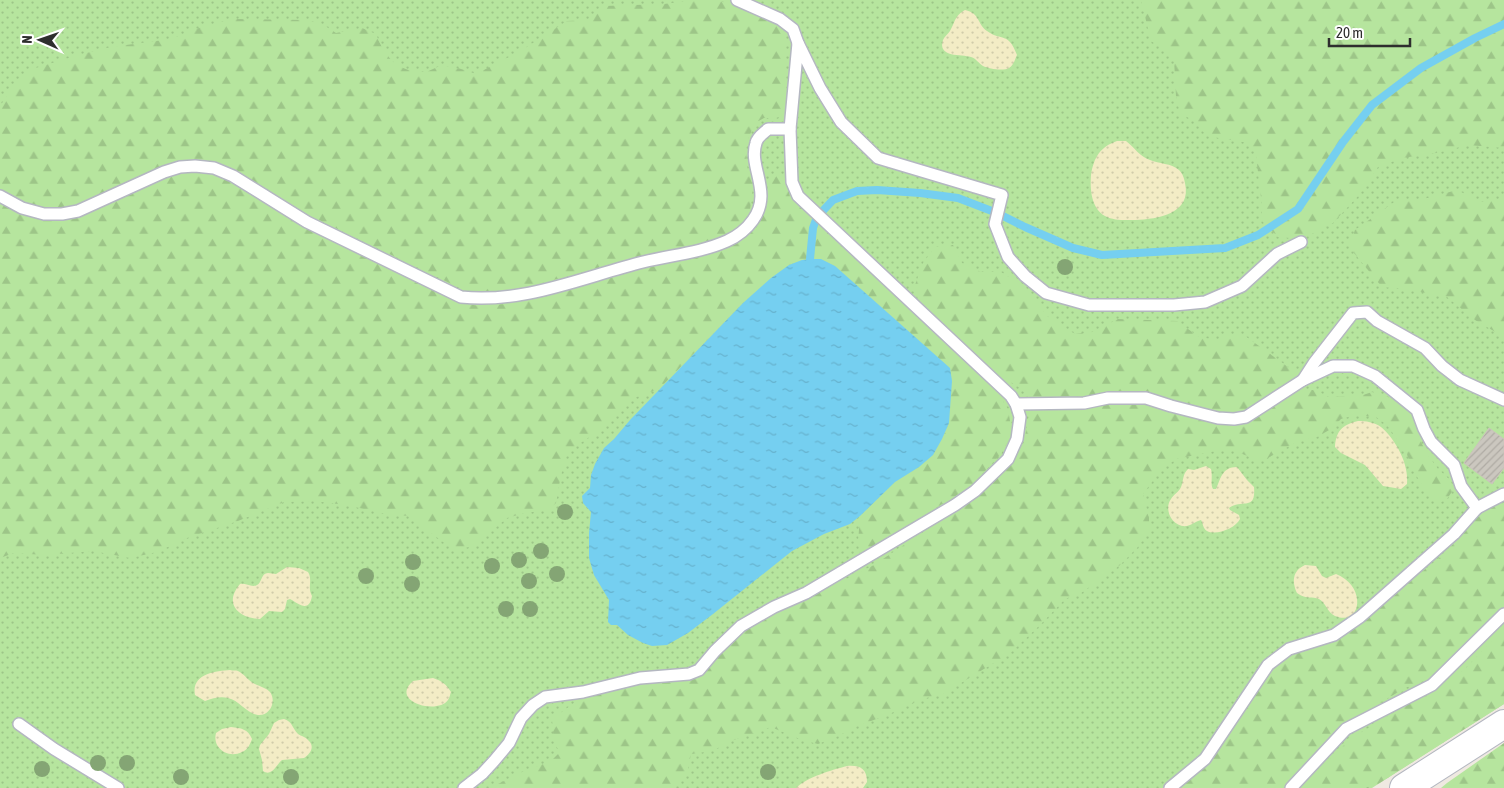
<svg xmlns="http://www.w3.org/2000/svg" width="1504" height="788" viewBox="0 0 1504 788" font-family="'Asap Condensed',sans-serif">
<defs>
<pattern id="grass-dots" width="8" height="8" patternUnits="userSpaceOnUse" patternTransform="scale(1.25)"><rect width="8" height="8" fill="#b6e59e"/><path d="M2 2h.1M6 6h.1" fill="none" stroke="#9dc588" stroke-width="1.8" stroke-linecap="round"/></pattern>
<pattern id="forest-firs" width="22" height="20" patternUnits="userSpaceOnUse" patternTransform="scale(1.25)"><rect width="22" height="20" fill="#b6e59e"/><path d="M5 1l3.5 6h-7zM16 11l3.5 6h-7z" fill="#9dc588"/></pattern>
<pattern id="sand-dots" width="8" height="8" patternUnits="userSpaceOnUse" patternTransform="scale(1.25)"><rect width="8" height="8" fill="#f3ecc5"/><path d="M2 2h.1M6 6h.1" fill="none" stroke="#d1cbaa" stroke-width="1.8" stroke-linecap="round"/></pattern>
<pattern id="water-ripples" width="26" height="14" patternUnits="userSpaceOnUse" patternTransform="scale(1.25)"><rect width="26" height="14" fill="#75cff0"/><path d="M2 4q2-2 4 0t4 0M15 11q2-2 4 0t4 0" fill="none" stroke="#66b2ce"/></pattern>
<pattern id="building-hatch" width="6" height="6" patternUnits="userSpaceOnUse" patternTransform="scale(1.25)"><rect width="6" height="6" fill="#cbc7bf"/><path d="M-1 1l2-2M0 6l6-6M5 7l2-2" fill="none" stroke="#afaba4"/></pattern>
</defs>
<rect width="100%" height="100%" fill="#efe9e1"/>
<path fill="url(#grass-dots)" d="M0 0H1504V704L1372 788H0Z"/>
<g fill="url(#forest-firs)">
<path d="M695 0H717L745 9 775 22 784 32V115L776 118H764L755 123 749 137 746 149 747 166 753 187 750 210 741 225 728 236 708 243 645 255 505 293 464 290 309 215 227 167 211 161H175L77 206C42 213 29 206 0 188V106L9 93 29 70 82 54 111 47 171 39 204 26 234 19 305 20 322 24 336 33 362 28 376 34C385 57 397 72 424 72 430 72 436 66 442 66 454 66 465 70 476 74L519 52 567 21 589 20 605 6 664 4Z"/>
<path d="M1141 0H1504V148L1468 145 1436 153 1402 158 1378 167 1359 195 1333 223 1302 239 1278 237 1262 221V206L1256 155 1249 143 1207 136 1194 121 1180 113 1176 96 1174 59 1163 49 1151 41Z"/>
<path d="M183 171 210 173 229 179 300 224 457 302 479 306 505 304 641 268 707 256 730 246 745 238 757 227 766 210 768 180 777 176H782L787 183 790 197 972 367 999 395 1008 409 1010 421V438L1001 454 970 487 860 554 858 543 860 516 895 482 919 467 942 439 949 423 952 381 950 368 812 259 802 260 789 265 771 278 743 303 659 389 631 399 605 427 568 451 561 475 556 503 548 510 525 513 507 518 478 542 469 547 454 550 408 516 386 514 346 505 314 501 284 502 238 521 187 538 157 552 130 558 93 551 45 555 14 553 0 558V200L79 216Z"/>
<path d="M1457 190 1481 202 1504 199V337L1475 320 1447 297 1406 289 1382 287 1349 247 1355 230 1397 200H1420Z"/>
<path d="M953 245 962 263 981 272H1001L1024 287 1047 316 1075 334 1092 332 1118 319 1177 321 1199 337 1217 340 1229 334 1245 336 1298 374 1247 409 1235 413H1219L1138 391H1118L1086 396 1029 399C1022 387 1014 384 1002 378L918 301 915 285 923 263 935 247Z"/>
<path d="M1299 390H1316L1328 397 1363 395 1372 392 1388 397 1411 413 1420 440 1427 454 1438 469 1450 480 1453 490 1447 499 1441 502 1433 500 1427 493 1413 470 1406 452 1387 425 1376 417 1355 415 1341 419 1331 429 1315 438 1300 440 1266 459H1255L1235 451H1215L1176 459 1160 471 1143 494 1149 518V531L1137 548 1119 566 1081 593 1065 599 1040 625 1010 653 943 694 922 699 887 715 855 727 838 736 818 744 802 740 771 727 734 740 712 751 691 754 687 774 671 788H490L522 772 551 761 560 752 554 743 552 719 584 696 646 682 703 675 720 653 744 630 874 565 983 492 1014 460 1023 447 1030 410 1087 408 1116 402 1137 403 1162 407 1217 424 1232 427 1243 425Z"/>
<path d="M1504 503V607L1428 679 1405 688 1341 726 1282 788H1177L1210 762 1260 685 1274 666 1289 654 1334 642 1443 555 1481 514 1491 506Z"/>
<path d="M1504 628V704L1378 784 1364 788H1302L1350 739 1464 670Z"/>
<path d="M1504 743V788H1441L1447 783Z"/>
</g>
<g fill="url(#sand-dots)">
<path d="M965 10C980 13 977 24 987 31 1002 42 1008 31 1017 55 1015 59 1014 65 1009 68 1004 71 989 69 983 66 978 63 977 59 971 57 962 54 937 58 943 40 944 37 948 34 950 31 955 22 955 15 965 10Z"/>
<path d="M1117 141H1126C1134 147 1140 157 1150 160 1159 164 1171 163 1179 170 1183 174 1184 178 1185 183 1192 214 1158 219 1135 220 1126 220 1114 221 1105 216 1091 208 1090 189 1091 175 1094 157 1100 147 1117 141Z"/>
<path d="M1358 421C1366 421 1374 422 1381 427 1396 440 1409 464 1407 484L1401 489 1383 486 1365 465 1341 453 1335 447C1336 431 1342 425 1358 421Z"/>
<path d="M1206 466 1211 469C1213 476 1210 484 1213 489H1216C1221 478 1222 467 1237 467L1247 480 1254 487C1256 512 1242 498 1229 508L1230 510 1239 515 1240 519C1236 528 1216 536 1207 531 1203 529 1203 523 1201 520 1196 521 1192 525 1187 526 1173 528 1163 510 1171 499 1174 494 1179 492 1181 487 1184 480 1182 475 1188 469L1194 470Z"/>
<path d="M1305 565 1316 566 1322 576 1326 578 1336 574C1367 586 1362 627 1335 616 1327 612 1326 603 1319 599 1312 596 1307 600 1297 593 1292 582 1292 571 1305 565Z"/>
<path d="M287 567 299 568 308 572C313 580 307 587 312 596 309 613 299 604 290 599L287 600 285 609 282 612 269 611 260 619C239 618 223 604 240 584 246 583 252 588 257 585 262 583 261 573 268 573 271 573 273 574 276 574Z"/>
<path d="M230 670C233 671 236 670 238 671 244 674 248 680 253 683 259 687 270 688 272 696 275 705 268 716 258 715 247 714 239 700 228 698 221 696 213 698 205 701L195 695C191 674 215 671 230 670Z"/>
<path d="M433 678C442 681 446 684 451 692 450 694 450 697 448 700 438 715 389 702 413 681Z"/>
<path d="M284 719C293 722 292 728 298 734 301 736 306 737 309 741 315 747 310 754 304 758L282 760C276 765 272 777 263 771L262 760 259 749 260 745 269 734 274 723 279 720Z"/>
<path d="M231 727C241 728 248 729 252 739 250 744 248 750 242 752 228 759 212 748 216 733L222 729Z"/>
<path d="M847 766C859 765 867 768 867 782L863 788H796C807 777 832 770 847 766Z"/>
</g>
<path fill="url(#water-ripples)" d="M812 259H821L835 266 950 368 952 381 949 423 942 439 933 455 919 467 895 482 860 516 850 524 824 534 792 551 713 614 688 633 667 645 652 646 643 643 628 635 617 625H611L608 622 609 600 594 575 589 558V533L591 512 583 503 582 496 590 488 591 475 595 464 604 448 614 439 630 420 743 303 771 278 789 265 802 260Z"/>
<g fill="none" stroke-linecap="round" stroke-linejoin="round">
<path stroke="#75cff0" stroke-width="8" d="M810 259 813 228 817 217 833 200 857 191 877 190 920 193 958 198 997 213 1025 227 1073 248 1102 255 1225 248 1258 235 1298 209 1343 142 1372 105 1421 68 1475 38 1504 24"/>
</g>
<path fill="url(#building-hatch)" stroke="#cbc5ba" d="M1489 428 1504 439V468L1492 484 1464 463Z"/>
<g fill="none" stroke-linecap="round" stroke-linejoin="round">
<defs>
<g id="service">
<path d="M737 0 780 19 793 29 798 43"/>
<path d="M0 196 22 208 44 214H62L78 211 164 172 180 167 195 166 214 168 233 176 307 222 461 297C523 304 583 277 643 262 671 255 700 253 727 241 738 236 746 230 753 220 773 192 748 167 756 143 757 137 764 133 768 129H790L798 43 820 88 841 122 878 158 1002 195 995 224 1008 257 1025 276 1046 293 1089 305H1174L1205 302 1242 286 1277 254 1301 242"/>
<path d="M1303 380 1314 363 1353 313 1367 312 1377 321 1425 348 1442 366 1460 380 1504 400"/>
<path d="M1016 404 1084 403 1108 398H1146L1171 406 1218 418 1234 419 1246 417 1303 380 1333 366H1353L1375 376 1417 410 1424 429 1431 442 1454 465 1461 486 1477 508 1454 534 1360 617 1334 635 1289 649 1268 665 1205 759 1170 788"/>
<path d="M1477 508 1504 494"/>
<path d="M19 724 54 749 118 788"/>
<path d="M464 788 482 774 494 761 509 743 521 718 533 705 545 697 583 692 640 678 689 674 699 670 715 651 741 626 774 607 806 593 955 505 975 491 1008 459 1017 439 1020 417 1016 404 1011 396 798 196 792 182 790 129"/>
<path d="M1291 788 1346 729 1432 685 1504 614"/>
</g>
<path id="tertiary" d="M1404 788 1504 724"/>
</defs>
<use href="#service" stroke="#b4b7c1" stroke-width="14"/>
<use href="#tertiary" stroke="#b4b7c1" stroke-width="30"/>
<use href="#service" stroke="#fff" stroke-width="11"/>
<use href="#tertiary" stroke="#fff" stroke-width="28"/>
</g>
<g fill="#84a574">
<circle cx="1065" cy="267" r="8"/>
<circle cx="565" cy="512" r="8"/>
<circle cx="541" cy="551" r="8"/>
<circle cx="519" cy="560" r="8"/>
<circle cx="413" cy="562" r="8"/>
<circle cx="492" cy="566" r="8"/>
<circle cx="557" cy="574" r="8"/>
<circle cx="366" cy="576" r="8"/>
<circle cx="529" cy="581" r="8"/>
<circle cx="412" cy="584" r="8"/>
<circle cx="506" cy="609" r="8"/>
<circle cx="530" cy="609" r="8"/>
<circle cx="98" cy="763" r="8"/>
<circle cx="127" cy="763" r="8"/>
<circle cx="42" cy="769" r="8"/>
<circle cx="768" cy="772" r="8"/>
<circle cx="181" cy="777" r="8"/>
<circle cx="291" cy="777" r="8"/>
</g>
<g transform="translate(40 40) rotate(272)" stroke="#ffffff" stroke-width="4" paint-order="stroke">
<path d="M0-4L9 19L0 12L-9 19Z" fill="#2e2e2e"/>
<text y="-8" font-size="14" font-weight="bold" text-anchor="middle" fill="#2e2e2e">N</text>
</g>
<path d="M1329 38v8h81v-8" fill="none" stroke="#2e2e2e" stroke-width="2.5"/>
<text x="1336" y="38" font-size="15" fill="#2e2e2e" stroke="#ffffff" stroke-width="4" paint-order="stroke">20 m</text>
</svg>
